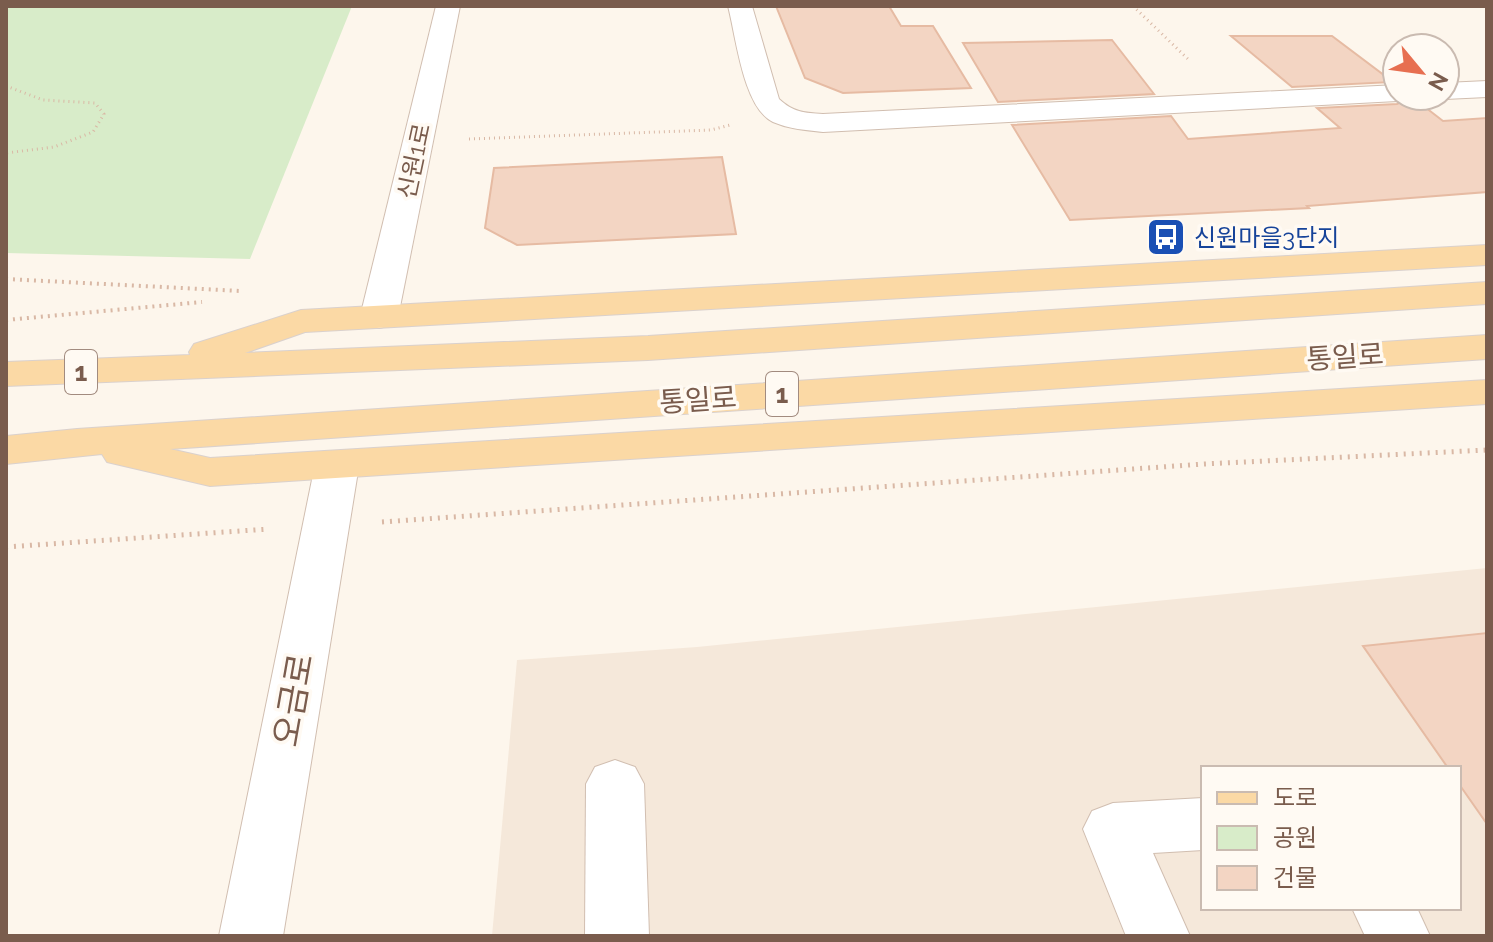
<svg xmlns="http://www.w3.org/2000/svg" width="1493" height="942" viewBox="0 0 1493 942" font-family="Raleway,'Noto Sans KR',sans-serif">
<rect width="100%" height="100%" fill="#fdf6ec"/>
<path fill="#f5e8da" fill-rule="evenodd" d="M1487 568V936H492L517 660 697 647ZM1203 768H1459V908H1203Z"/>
<path fill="#d8ecc9" d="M6 6H352L250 259 6 253Z"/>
<g fill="#f3d5c3" stroke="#e6bba3" stroke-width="2">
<path d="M776 6H889L901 26H933L971 88 843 93 805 78Z"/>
<path d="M1231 36H1332L1393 82 1292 87Z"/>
<path d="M1112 40 1154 94 998 102 963 43Z"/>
<path d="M1412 97 1443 121 1487 118V192L1307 206 1309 208 1070 220 1012 125 1171 116 1188 139 1340 128 1317 108 1397 104Z"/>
<path d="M722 157 736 234 517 245 485 228 494 168Z"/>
<path d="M1487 633V824L1459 784V768H1448L1363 646Z"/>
</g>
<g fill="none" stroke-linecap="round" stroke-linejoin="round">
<defs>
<g id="minor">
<path d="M436 6H460L398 317 392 325 379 328 366 325 360 317Z"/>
<path d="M728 6H752L779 99C793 112 804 113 823 114L1397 85V96H1409L1397 101 823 132C806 130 789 129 773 122 743 108 736 36 728 6Z"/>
<path d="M1487 81V97L1445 99 1435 96H1445V83Z"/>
<path d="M337 451 352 455 359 465 283 936H219L315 465 322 455Z"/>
<path d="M615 760 635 767 644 784 649 936H585L586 784 595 767Z"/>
<path d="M1203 798V850L1153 853 1190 936H1126L1083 829 1092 811 1113 803Z"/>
<path d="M1352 908H1417L1430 936H1365Z"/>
</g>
<g id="major">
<path d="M1487 245V265L305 332 245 353 648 336 1487 282V304L648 360 6 386V362L190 355 189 352 194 344 301 310Z"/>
<path d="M1487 335V359L170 449 210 458 1487 380V404L210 486 107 462 102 454 6 464V436L77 429Z"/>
</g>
</defs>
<use href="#minor" stroke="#d1beb0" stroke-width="2"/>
<use href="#major" stroke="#dad1cd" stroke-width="2"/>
<g stroke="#d9b8a5" stroke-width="3" stroke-dasharray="1 4" stroke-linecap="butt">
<path d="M1133 6 1190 61"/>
<path d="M6 86 43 100 95 103 104 114 93 132 54 147 6 153"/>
<path d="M469 139 711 130 730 125"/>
</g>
<g stroke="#d9b8a5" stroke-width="4" stroke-dasharray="2 5" stroke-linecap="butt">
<path d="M6 279 241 291"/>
<path d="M6 320 202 302"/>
</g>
<g stroke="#d9b8a5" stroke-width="5" stroke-dasharray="2 6" stroke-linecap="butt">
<path d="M382 522 1204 464 1487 450"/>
<path d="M6 547 269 529"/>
</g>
<use href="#minor" fill="#fff" fill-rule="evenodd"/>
<use href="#major" fill="#fbd9a5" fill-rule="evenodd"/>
</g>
<defs>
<symbol id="bus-square" viewBox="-11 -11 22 22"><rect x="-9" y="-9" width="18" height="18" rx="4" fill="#1a4fb4" stroke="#fffaf3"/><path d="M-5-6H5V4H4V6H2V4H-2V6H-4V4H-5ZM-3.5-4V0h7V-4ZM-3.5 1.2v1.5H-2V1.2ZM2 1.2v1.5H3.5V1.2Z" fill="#fff"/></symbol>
</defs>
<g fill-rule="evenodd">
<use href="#bus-square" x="1144" y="215" width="44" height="44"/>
</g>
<g text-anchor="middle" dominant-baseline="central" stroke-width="7" stroke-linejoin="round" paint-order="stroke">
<g font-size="24" fill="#7a5c4d" stroke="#fffaf3">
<text transform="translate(414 161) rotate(-78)">신원1로</text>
</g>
<g font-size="24" fill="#164399" stroke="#fffaf3" text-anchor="start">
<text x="1194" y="237">신원마을3단지</text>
</g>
<g fill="#fffaf3" stroke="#a28b7f" stroke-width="2">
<rect x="65" y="350" width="32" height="44" rx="6"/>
<rect x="766" y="372" width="32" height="44" rx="6"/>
</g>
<g font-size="26" font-weight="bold" fill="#7a5c4d">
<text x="81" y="372">1</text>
<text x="782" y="394">1</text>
</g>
<g font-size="28" fill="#7a5c4d" stroke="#fffaf3">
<text transform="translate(1345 357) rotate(-4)">통일로</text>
<text transform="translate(698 400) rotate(-4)">통일로</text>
</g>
<g font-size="34" fill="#7a5c4d" stroke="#fffaf3">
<text transform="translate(293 700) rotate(-80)">오금로</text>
</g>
</g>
<rect width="1493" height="942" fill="none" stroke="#7a5c4d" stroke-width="16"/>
<rect x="1201" y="766" width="260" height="144" fill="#fffaf3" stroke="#cabbb1" stroke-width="2"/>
<rect x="1217" y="792" width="40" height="12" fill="#fbd9a5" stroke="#cabbb1" stroke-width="2"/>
<text x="1273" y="806" font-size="24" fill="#7a5c4d">도로</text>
<rect x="1217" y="826" width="40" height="24" fill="#d8ecc9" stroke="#cabbb1" stroke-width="2"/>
<text x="1273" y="846" font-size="24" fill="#7a5c4d">공원</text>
<rect x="1217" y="866" width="40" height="24" fill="#f3d5c3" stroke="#cabbb1" stroke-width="2"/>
<text x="1273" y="886" font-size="24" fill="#7a5c4d">건물</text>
<g transform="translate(1421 72) rotate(119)"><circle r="38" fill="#fffaf3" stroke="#cabbb1" stroke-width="2"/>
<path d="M0-6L14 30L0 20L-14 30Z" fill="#e76f51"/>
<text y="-12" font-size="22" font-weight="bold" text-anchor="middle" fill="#7a5c4d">N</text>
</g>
</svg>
